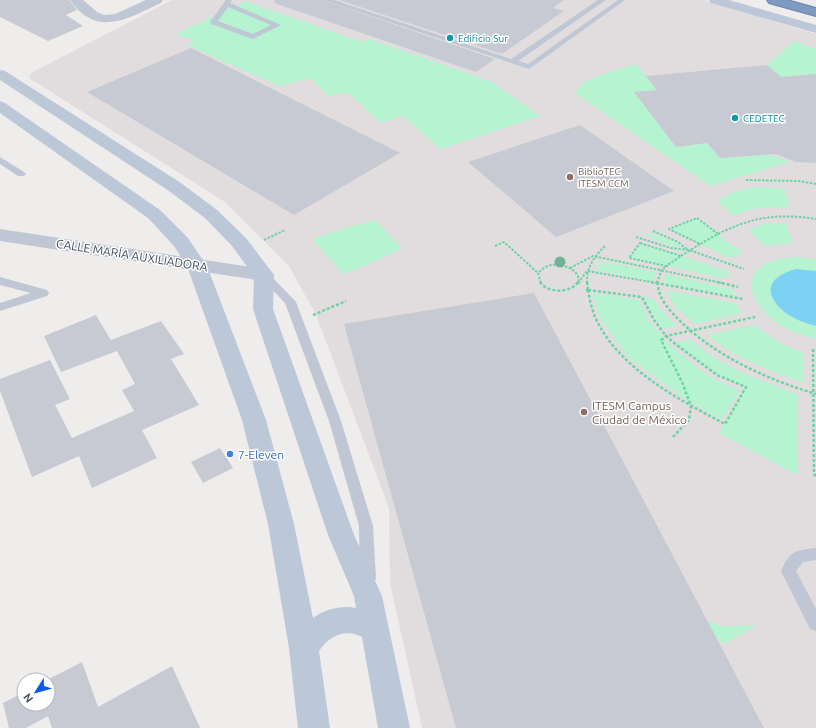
<svg xmlns="http://www.w3.org/2000/svg" width="816" height="728" viewBox="0 0 816 728" font-family="Ubuntu,sans-serif">
<rect width="100%" height="100%" fill="#efecec"/>
<path fill="#e1ddde" d="M172 0H704L816 34V728H422L390 583 389 508 316 315 289 266 225 202 29 78 31 73Z"/>
<g fill="#b5f3d1">
<path d="M245 1 362 42 369 39 492 82 540 116 440 149 403 116 381 123 347 92 329 96 310 78 280 86 187 45 194 41 176 34Z"/>
<path d="M794 41 816 49V79L810 74 781 77 767 65Z"/>
<path d="M636 64 657 90 634 92 676 147 707 143 720 158 769 155 790 162 710 186 575 93 584 82 598 76Z"/>
<path d="M756 187 785 189 789 208C768 206 752 208 733 216L718 201 732 192Z"/>
<path d="M697 219 743 253 730 258 700 244 712 237 699 243 671 229Z"/>
<path d="M375 220 402 248 369 264 343 274 312 239 338 230Z"/>
<path d="M765 223H786L792 243 765 246 748 230Z"/>
<path d="M650 233 675 242 682 247 672 246 644 235Z"/>
<path d="M640 244 679 256 667 265 631 258Z"/>
<path d="M681 256 731 272 724 279 668 266Z"/>
<path d="M795 257 816 259V339C803 335 790 332 779 324 761 312 737 284 763 265 772 259 785 258 795 257Z"/>
<path d="M599 261 656 272 653 282 597 270Z"/>
<path d="M665 274 734 290 736 296 664 283Z"/>
<path d="M667 291 737 303 741 314 695 324 674 306Z"/>
<path d="M592 293 639 300 650 322 670 345 700 370 716 380 740 390 722 420 682 397 627 356 600 318Z"/>
<path d="M642 297 653 298 661 310 677 326 661 329Z"/>
<path d="M754 325 781 344 804 353 803 382C768 371 736 358 707 335Z"/>
<path d="M691 340 713 357 738 371 798 395 797 475 719 433 746 387 717 375 674 343Z"/>
<path d="M678 611 721 626 756 625 726 643 698 637Z"/>
</g>
<path fill="#7dd2f4" d="M796 269 816 271V326C806 323 796 320 787 314 762 295 766 277 796 269Z"/>
<g fill="#c7cad3">
<path d="M0 0H69L77 10 66 15 83 26 48 41 0 17Z"/>
<path d="M275 0H323L495 59 476 72 274 3Z"/>
<path d="M339 0H564L553 8 564 11 502 54Z"/>
<path d="M191 48 400 153 294 215 87 92Z"/>
<path d="M767 65 781 77 816 74V163L796 162 776 154 720 158 707 143 676 147 634 92 657 90 646 76Z"/>
<path d="M580 125 674 191 556 237 468 162Z"/>
<path d="M534 293 764 728H456L344 324Z"/>
<path d="M96 315 112 342 111 340 161 321 184 354 171 359 199 405 142 430 157 458 92 488 79 456 32 477 0 391V379L50 360 70 399 55 405 72 438 134 411 122 390 135 384 117 351 61 372 44 336Z"/>
<path d="M220 448 233 468 203 483 191 462Z"/>
<path d="M82 662 98 707 172 666 200 728H52L48 716 26 728H9L3 703 24 692V704H48L47 680Z"/>
</g>
<g fill="none" stroke-linecap="round" stroke-linejoin="round">
<defs>
<path id="highway" d="M767 0H787L816 8V16L769 3Z"/>
</defs>
<use href="#highway" stroke="#6a85ad" stroke-width="2"/>
<g stroke="#6ad4a7" stroke-width="2" stroke-dasharray="2.5 1.5" stroke-linecap="butt">
<path d="M746 180 799 181 816 184"/>
<path d="M697 218 718 234 700 244 669 229Z"/>
<path d="M653 231 678 242 688 250"/>
<path d="M718 234C752 217 778 213 816 219"/>
<path d="M636 237 671 248 689 250 744 269"/>
<path d="M264 240 285 230"/>
<path d="M640 243 681 256 666 266 629 258Z"/>
<path d="M495 246 504 242 538 273"/>
<path d="M681 256 700 244"/>
<path d="M666 266H668"/>
<path d="M570 268 593 256 722 283"/>
<path d="M541 283 538 273C542 269 546 266 551 265 562 263 582 270 578 283"/>
<path d="M578 283 587 271 657 283"/>
<path d="M587 283C586 267 595 256 606 245"/>
<path d="M657 283 661 271 666 266"/>
</g>
<g stroke="#6ad4a7" stroke-width="2.5" stroke-dasharray="3 2" stroke-linecap="butt">
<path d="M540 282C548 294 571 293 578 282"/>
<path d="M587 282 588 290"/>
<path d="M651 282 743 299"/>
<path d="M658 282C657 296 668 309 678 319 715 356 766 379 816 394"/>
<path d="M717 282 738 287"/>
<path d="M578 284 579 282"/>
<path d="M586 290H588"/>
<path d="M588 290 642 297 654 320 666 336 674 343 717 375 746 387 725 424C680 400 625 372 599 325 593 315 590 302 588 290Z"/>
<path d="M313 315 346 301"/>
<path d="M813 349 814 474 816 476"/>
<path d="M673 437 689 420 691 406 682 382 661 340 666 336 755 317"/>
</g>
<g fill="#bec7d3" fill-rule="evenodd">
<path d="M226 0H232L230 3 281 25 253 39 211 24 210 22ZM228 7 271 25 253 34 218 21Z"/>
<path d="M324 0H334L511 59 598 0H606L518 61 528 64 618 0H625L529 69Z"/>
<path d="M0 157 24 172 26 174 24 176H18L0 164Z"/>
<path d="M264 272 268 273 296 302 341 421 373 526 376 579 373 584 368 586 363 584 360 579 359 526 329 421 285 303 260 277 259 275 260 273Z"/>
<path d="M0 277 47 290 49 293 47 296 0 311V303L31 293 0 285Z"/>
<path d="M816 548V560L803 562 796 571 816 609V631L810 629 781 571C790 551 795 550 816 548Z"/>
</g>
<g fill="#bec7d3" fill-rule="evenodd">
<path d="M70 0H83L97 12 104 15 115 14 146 0H163L161 3C128 18 97 39 70 0Z"/>
<path d="M0 229 264 269 271 271 274 275 271 279 264 281 0 241Z"/>
</g>
<g fill="#bcc8d8" fill-rule="evenodd">
<path d="M709 0H729L816 25V33L711 3Z"/>
<path d="M0 70 5 71 181 183 217 210 246 238 274 275 273 309 354 535 382 596 410 728H378L362 637C345 628 329 636 319 651L330 728H298L289 648 268 524 242 420 187 266 174 246 148 218 0 113V101L5 103 160 210 188 238 207 266 266 420 294 524 313 618C325 609 342 605 356 608L354 596 328 535 253 309 254 276 232 246 205 218 169 191 0 80Z"/>
</g>
<use href="#highway" fill="#7e9ac1" fill-rule="evenodd"/>
</g>
<circle fill="#73b297" cx="560" cy="262" r="5.5"/>
<g fill="#0f9aa8" stroke="#fff" stroke-width="1.5">
<circle cx="450" cy="38" r="4"/>
<circle cx="735" cy="118" r="4"/>
</g>
<g fill="#8d6e63" stroke="#fff" stroke-width="1.5">
<circle cx="570" cy="177" r="4"/>
<circle cx="584" cy="412" r="4"/>
</g>
<circle fill="#3f7fe0" stroke="#fff" stroke-width="1.5" cx="230" cy="454" r="4"/>
<g text-anchor="middle" dominant-baseline="central" stroke-width="3" stroke-linejoin="round" paint-order="stroke">
<g font-size="10" fill="#0d838f" stroke="#fff" text-anchor="start">
<text x="458" y="38">Edificio Sur</text>
<text x="743" y="118">CEDETEC</text>
</g>
<g font-size="10" fill="#785e54" stroke="#fff" text-anchor="start">
<text x="578" y="171">BiblioTEC<tspan x="578" dy="12">ITESM CCM</tspan></text>
</g>
<g font-size="12" fill="#434e5b" stroke="#fff">
<text transform="translate(132 255) rotate(9)">CALLE MARÍA AUXILIADORA</text>
</g>
<g font-size="12" fill="#785e54" stroke="#fff" text-anchor="start">
<text x="592" y="405">ITESM Campus<tspan x="592" dy="14">Ciudad de México</tspan></text>
</g>
<g font-size="12" fill="#366cbe" stroke="#fff" text-anchor="start">
<text x="238" y="454">7-Eleven</text>
</g>
</g>
<g transform="translate(36 692) rotate(233)"><circle r="19" fill="#ffffff" stroke="#b4b8bd"/>
<path d="M0-3L7 15L0 10L-7 15Z" fill="#075bee"/>
<text y="-6" font-size="11" font-weight="bold" text-anchor="middle" fill="#434e5b">N</text>
</g>
</svg>
